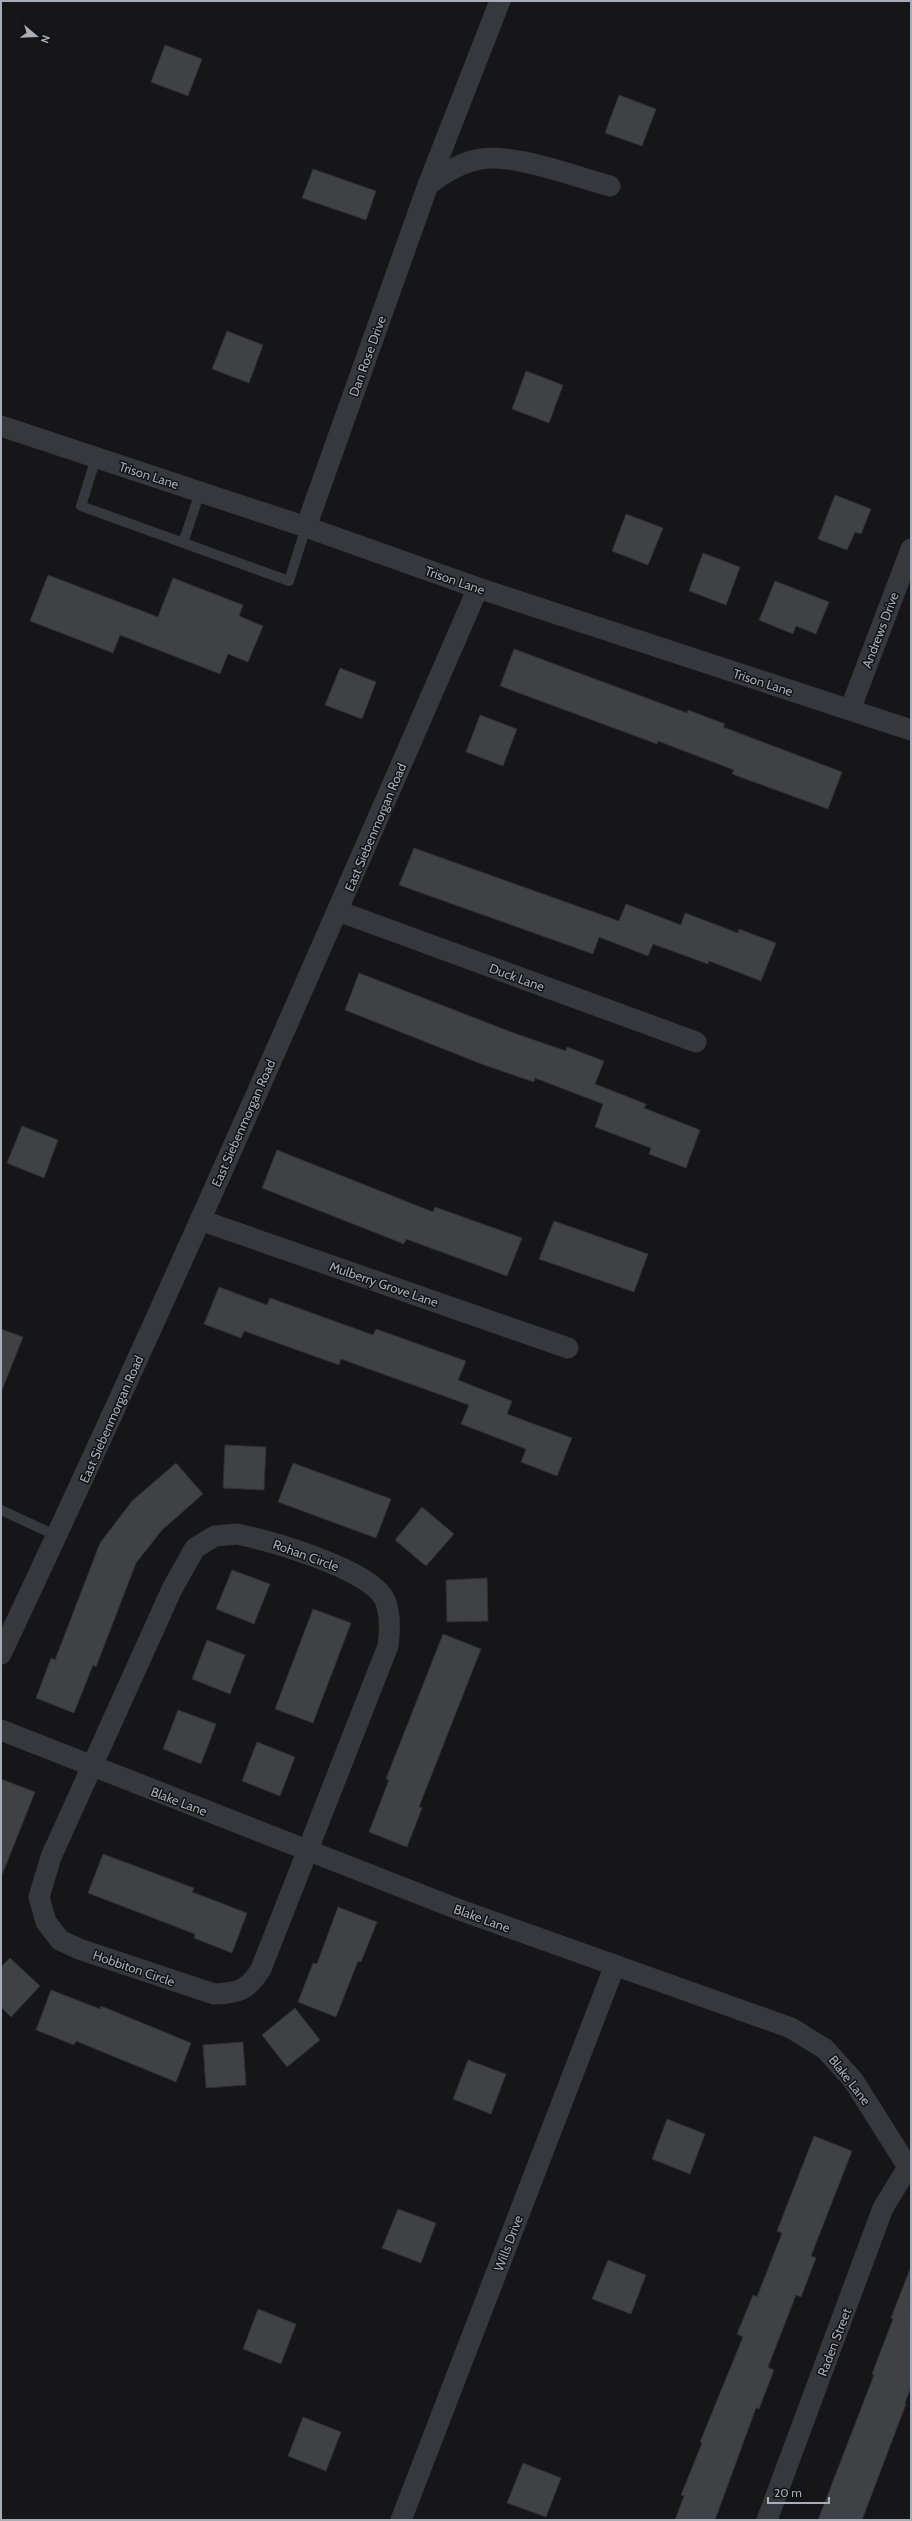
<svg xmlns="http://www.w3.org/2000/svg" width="912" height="2521" viewBox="0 0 912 2521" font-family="Cabin,sans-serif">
<rect width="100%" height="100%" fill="#161618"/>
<g fill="#404145" stroke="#303034">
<path d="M165 45 202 59 188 96 151 82Z"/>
<path d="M619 95 656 109 642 146 605 133Z"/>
<path d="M313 169 376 191 366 220 302 198Z"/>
<path d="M227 331 263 345 249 383 212 369Z"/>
<path d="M526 371 563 385 549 423 512 409Z"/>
<path d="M835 495 871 509 861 534 855 532 847 550 818 539Z"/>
<path d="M626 514 663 528 648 565 612 551Z"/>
<path d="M703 553 740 567 726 605 689 591Z"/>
<path d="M48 575 158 617 173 578 243 605 239 616 263 626 248 662 228 654 220 674 120 635 113 653 30 621Z"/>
<path d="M775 581 829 602 816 634 796 626 793 634 759 620Z"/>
<path d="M514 649 687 713 688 710 725 724 723 727 842 772 828 809 732 774 734 770 658 741 657 744 500 686Z"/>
<path d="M340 668 376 682 362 719 325 705Z"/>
<path d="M480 715 517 729 503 766 466 752Z"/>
<path d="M414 848 619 921 626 904 681 925 685 913 738 933 739 929 776 943 761 981 709 961 708 964 653 944 648 956 599 937 593 954 399 885Z"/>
<path d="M359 973 511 1032 566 1051 567 1047 604 1061 595 1084 646 1104 644 1108 700 1130 686 1168 649 1154 651 1148 595 1127 603 1104 535 1078 534 1082 484 1065 345 1010Z"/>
<path d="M22 1126 58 1140 44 1178 7 1163Z"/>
<path d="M277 1150 433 1212 435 1207 522 1238 507 1276 406 1239 404 1244 262 1188Z"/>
<path d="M554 1221 648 1254 634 1292 539 1259Z"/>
<path d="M219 1287 267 1305 270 1298 373 1335 376 1329 466 1361 458 1380 512 1401 507 1414 572 1438 557 1476 521 1462 526 1449 461 1424 469 1405 341 1359 339 1365 244 1331 241 1338 204 1324Z"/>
<path d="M1 1329 23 1337 2 1390H1Z"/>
<path d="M225 1445 266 1447 264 1490 223 1488Z"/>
<path d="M176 1463 203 1494 162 1530 136 1563 96 1667 93 1665 74 1713 36 1698 51 1658 55 1660 100 1543 132 1501Z"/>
<path d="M293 1463 391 1499 376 1538 278 1502Z"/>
<path d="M422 1507 454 1534 426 1566 395 1540Z"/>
<path d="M232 1570 270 1584 254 1624 216 1609Z"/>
<path d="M487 1578 488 1621 447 1622 446 1580Z"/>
<path d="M313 1609 351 1623 313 1723 275 1709Z"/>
<path d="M443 1634 481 1649 419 1807 422 1808 407 1847 369 1832 389 1780 386 1779Z"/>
<path d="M207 1640 245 1655 230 1694 192 1679Z"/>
<path d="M178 1710 216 1724 201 1764 163 1749Z"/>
<path d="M257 1742 295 1757 280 1796 242 1781Z"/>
<path d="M1 1779 35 1792 2 1875H1Z"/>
<path d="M103 1854 194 1888 192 1892 247 1913 232 1953 194 1938 195 1934 88 1893Z"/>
<path d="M338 1907 377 1922 361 1962 358 1961 336 2017 298 2002 313 1963 317 1964Z"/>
<path d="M10 1958 40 1986 11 2017 1 2007V1967Z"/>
<path d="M51 1990 100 2009 101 2006 191 2043 176 2082 76 2041 74 2045 36 2030Z"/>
<path d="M295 2008 320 2040 287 2067 262 2035Z"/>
<path d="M243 2042 246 2085 206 2088 203 2045Z"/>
<path d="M468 2060 506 2074 491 2114 453 2099Z"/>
<path d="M667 2119 705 2134 690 2174 652 2159Z"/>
<path d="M814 2136 852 2151 811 2256 816 2258 801 2297 796 2295 768 2367 774 2370 759 2409 756 2408 715 2520H675L684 2496 681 2495 702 2443 700 2442 743 2337 737 2334 753 2295 757 2297 782 2233 777 2231Z"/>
<path d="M398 2209 436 2223 421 2263 382 2248Z"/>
<path d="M608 2260 646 2275 631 2314 592 2299Z"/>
<path d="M910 2269 911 2387 905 2403 906 2404 862 2520H818L874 2375 872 2374 893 2319 891 2318Z"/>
<path d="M258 2309 296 2324 281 2364 243 2349Z"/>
<path d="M303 2417 341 2432 326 2471 288 2456Z"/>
<path d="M523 2463 561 2478 546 2517 507 2503Z"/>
</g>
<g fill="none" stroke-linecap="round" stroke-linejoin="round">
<g stroke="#37383d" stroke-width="10">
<path d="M96 458 81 506 289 581 306 527"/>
<path d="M183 543 200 492"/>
<path d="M1 1510 57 1536"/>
</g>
<g stroke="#37383d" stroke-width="21">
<path d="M428 185C443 174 458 164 476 160 509 151 576 177 610 186"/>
<path d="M1 426 306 527 478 588 911 730"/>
<path d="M306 527 428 185 500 1"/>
<path d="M850 710 911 549"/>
<path d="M338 911 696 1042"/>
<path d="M200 1220 568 1348"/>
<path d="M237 1534C270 1541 371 1569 385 1600 391 1615 390 1631 388 1646L261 1969C248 1990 239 1993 214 1994L79 1949 60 1940 46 1922 39 1897 51 1857 172 1589 195 1548 215 1536Z"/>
<path d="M1 1654C167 1302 323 945 478 588"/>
<path d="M1 1730 460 1910 791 2028 825 2049 853 2080 908 2167 911 2168"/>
<path d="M401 2520 615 1965"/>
<path d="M767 2520 883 2208 908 2167"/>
</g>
</g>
<g text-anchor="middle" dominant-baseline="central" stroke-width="3" stroke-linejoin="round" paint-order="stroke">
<g font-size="13" fill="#a8adb8" stroke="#111113">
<text transform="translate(367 356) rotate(-70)">Dan Rose Drive</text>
<text transform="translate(149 475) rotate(18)">Trison Lane</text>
<text transform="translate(455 580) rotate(19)">Trison Lane</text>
<text transform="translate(880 630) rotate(-69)">Andrews Drive</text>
<text transform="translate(763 682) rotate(18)">Trison Lane</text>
<text transform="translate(375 827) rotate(-67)">East Siebenmorgan Road</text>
<text transform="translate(517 977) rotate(20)">Duck Lane</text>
<text transform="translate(243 1123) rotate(-66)">East Siebenmorgan Road</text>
<text transform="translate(384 1284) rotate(19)">Mulberry Grove Lane</text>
<text transform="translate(111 1419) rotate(-66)">East Siebenmorgan Road</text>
<text transform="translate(306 1555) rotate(20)">Rohan Circle</text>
<text transform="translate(179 1801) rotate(21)">Blake Lane</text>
<text transform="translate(482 1918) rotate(20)">Blake Lane</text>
<text transform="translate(134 1968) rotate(19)">Hobbiton Circle</text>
<text transform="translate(850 2080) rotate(52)">Blake Lane</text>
<text transform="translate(508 2243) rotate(-69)">Wills Drive</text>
<text transform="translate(834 2342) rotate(-69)">Raden Street</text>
</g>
</g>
<rect width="912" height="2521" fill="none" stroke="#a8adb8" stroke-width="4"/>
<g transform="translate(36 36) rotate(109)" stroke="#111113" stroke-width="3" paint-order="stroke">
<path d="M0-3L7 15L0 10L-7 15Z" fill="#a8adb8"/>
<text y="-6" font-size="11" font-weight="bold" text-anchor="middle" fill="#a8adb8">N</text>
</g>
<path d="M768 2497v6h61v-6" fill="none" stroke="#a8adb8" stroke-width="2"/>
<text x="774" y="2497" font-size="12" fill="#a8adb8" stroke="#111113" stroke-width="3" paint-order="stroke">20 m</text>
</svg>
